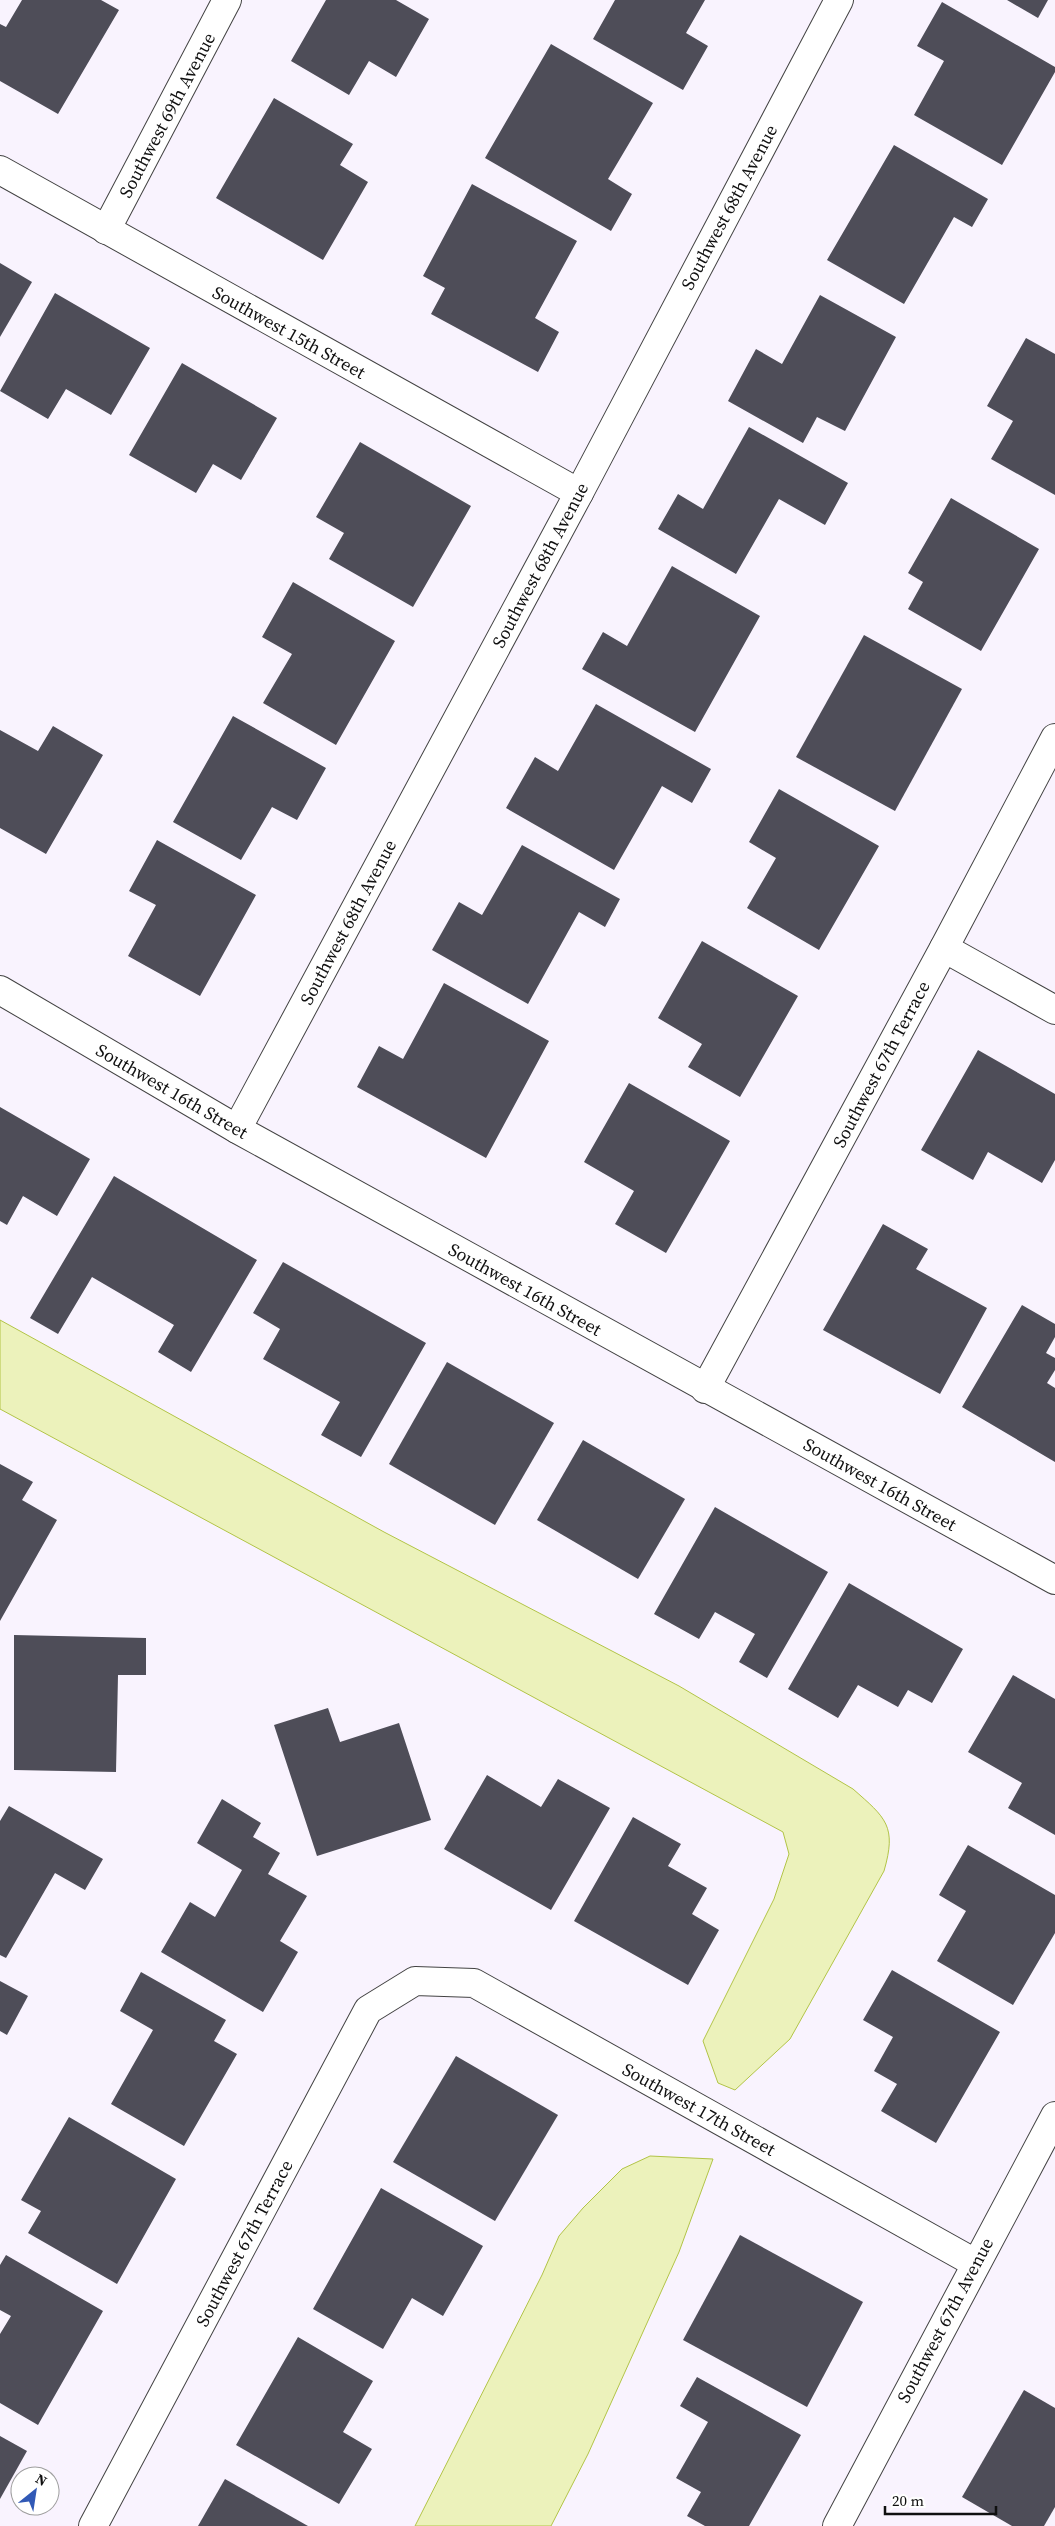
<svg xmlns="http://www.w3.org/2000/svg" width="1055" height="2526" viewBox="0 0 1055 2526" font-family="'Source Serif 4',serif">
<rect width="100%" height="100%" fill="#f9f3fe"/>
<g fill="#ecf2bb" stroke="#b2c447">
<path d="M0 1320 384 1532 679 1686 853 1789C886 1818 897 1826 884 1871L790 2039 735 2090 718 2083 703 2041 774 1899 789 1854 783 1832 0 1409Z"/>
<path d="M650 2156 713 2159 679 2252 588 2454 551 2526H415L542 2275 559 2236 583 2208 622 2169Z"/>
</g>
<g fill="#4e4d58">
<path d="M22 0H101L119 10 58 114 0 81V24L6 27Z"/>
<path d="M326 0H396L429 19 396 77 369 61 349 95 291 61Z"/>
<path d="M615 0H705L686 33 708 46 683 90 593 39Z"/>
<path d="M1007 0H1048L1038 18Z"/>
<path d="M942 2 1055 67V72L1002 165 914 115 944 61 917 46Z"/>
<path d="M551 44 653 103 608 179 632 194 611 231 485 158Z"/>
<path d="M274 98 353 144 340 165 368 182 323 260 216 198Z"/>
<path d="M894 145 988 199 972 227 954 217 904 304 827 260Z"/>
<path d="M472 184 577 241 535 318 559 332 538 372 431 314 445 288 423 276Z"/>
<path d="M0 263 32 282 0 337Z"/>
<path d="M55 293 150 348 111 415 66 389 48 419 0 391Z"/>
<path d="M820 295 896 337 845 431 817 417 803 443 728 401 756 349 782 364Z"/>
<path d="M1026 338 1055 354V495L991 459 1013 421 987 406Z"/>
<path d="M182 363 277 418 241 480 213 464 196 493 129 455Z"/>
<path d="M749 427 848 483 825 525 779 499 736 574 658 529 678 494 703 509Z"/>
<path d="M360 442 471 506 413 607 329 559 344 533 316 517Z"/>
<path d="M951 498 1039 549 981 651 908 609 923 582 908 573Z"/>
<path d="M672 566 760 616 695 732 582 669 603 632 627 646Z"/>
<path d="M293 582 395 641 336 745 263 703 292 654 262 637Z"/>
<path d="M864 635 962 689 895 811 796 757Z"/>
<path d="M596 704 711 769 692 803 662 786 614 870 506 808 535 757 558 771Z"/>
<path d="M233 716 326 768 297 820 272 807 241 860 173 822Z"/>
<path d="M53 726 103 755 46 854 0 828V730L38 751Z"/>
<path d="M779 789 879 846 819 950 747 908 776 858 749 842Z"/>
<path d="M157 840 256 895 200 996 128 956 156 905 129 891Z"/>
<path d="M522 845 620 899 605 927 579 912 528 1004 432 950 459 902 482 915Z"/>
<path d="M702 941 798 996 740 1097 688 1067 702 1044 658 1018Z"/>
<path d="M444 983 549 1041 486 1158 357 1087 379 1046 403 1059Z"/>
<path d="M978 1050 1055 1094V1160L1042 1183 988 1152 973 1180 921 1150Z"/>
<path d="M629 1083 730 1141 666 1253 615 1224 634 1191 584 1162Z"/>
<path d="M0 1107 90 1159 57 1216 23 1196 7 1225 0 1221Z"/>
<path d="M114 1176 257 1260 191 1372 158 1352 174 1325 92 1277 58 1334 30 1318Z"/>
<path d="M883 1224 928 1249 916 1269 987 1308 940 1394 823 1330Z"/>
<path d="M283 1262 426 1343 361 1457 321 1435 340 1402 263 1359 280 1329 253 1313Z"/>
<path d="M1022 1305 1055 1324V1337L1046 1353 1055 1358V1370L1047 1383 1055 1388V1462L962 1407Z"/>
<path d="M447 1362 554 1423 495 1525 389 1464Z"/>
<path d="M583 1440 685 1499 638 1579 537 1520Z"/>
<path d="M0 1464 33 1482 22 1500 57 1520 0 1621Z"/>
<path d="M715 1507 828 1572 767 1678 739 1662 755 1634 715 1612 699 1639 654 1614Z"/>
<path d="M849 1583 963 1649 932 1703 908 1690 898 1707 858 1685 838 1718 788 1689Z"/>
<path d="M14 1635 146 1638V1675H118L116 1772 14 1770Z"/>
<path d="M1013 1675 1055 1699V1835L1008 1808 1022 1783 968 1752Z"/>
<path d="M328 1708 340 1742 399 1723 431 1820 317 1856 274 1725Z"/>
<path d="M487 1775 541 1807 558 1779 610 1808 551 1910 444 1849Z"/>
<path d="M222 1799 261 1823 253 1837 280 1853 268 1874 307 1896 280 1941 298 1952 263 2012 161 1952 190 1902 215 1917 242 1870 197 1843Z"/>
<path d="M9 1806 103 1859 85 1890 55 1873 6 1958 0 1955V1821Z"/>
<path d="M633 1817 681 1844 668 1866 707 1888 692 1914 719 1930 688 1985 574 1921Z"/>
<path d="M968 1845 1055 1895V1933L1013 2005 937 1961 966 1911 939 1895Z"/>
<path d="M892 1970 1000 2032 936 2143 881 2111 897 2084 874 2071 893 2037 863 2020Z"/>
<path d="M141 1972 226 2020 214 2041 237 2054 184 2146 111 2104 153 2030 120 2011Z"/>
<path d="M0 1981 28 1996 7 2035 0 2031Z"/>
<path d="M456 2056 558 2115 495 2221 393 2162Z"/>
<path d="M69 2117 176 2179 117 2284 28 2233 41 2211 21 2200Z"/>
<path d="M381 2188 483 2246 443 2316 412 2298 383 2349 313 2309Z"/>
<path d="M740 2235 863 2302 807 2407 683 2340Z"/>
<path d="M6 2255 103 2311 38 2425 0 2403V2334L11 2316 0 2310V2265Z"/>
<path d="M298 2337 373 2381 343 2432 372 2449 339 2504 236 2445Z"/>
<path d="M697 2377 801 2435 749 2526H705L687 2516 701 2492 676 2478 708 2422 680 2406Z"/>
<path d="M1024 2390 1055 2408V2507L1044 2526H1012L962 2497Z"/>
<path d="M0 2436 27 2451 0 2499Z"/>
<path d="M225 2479 308 2526H198Z"/>
</g>
<g fill="none" stroke-linecap="round" stroke-linejoin="round">
<defs>
<g id="street">
<path d="M0 170 579 493"/>
<path d="M106 230 227 0"/>
<path d="M944 948 1055 1010"/>
<path d="M0 990 237 1129 1055 1580"/>
<path d="M237 1129 579 493 839 0"/>
<path d="M705 1389 944 948 1055 738"/>
<path d="M93 2526 368 2010 415 1981 474 1983 975 2263"/>
<path d="M837 2526 1055 2116"/>
</g>
</defs>
<use href="#street" stroke="#434343" stroke-width="30"/>
<use href="#street" stroke="#fff" stroke-width="28"/>
</g>
<g text-anchor="middle" dominant-baseline="central" stroke-width="5" stroke-linejoin="round" paint-order="stroke">
<g font-size="18" fill="#101010" stroke="#fff">
<text transform="translate(167 115) rotate(-62)">Southwest 69th Avenue</text>
<text transform="translate(729 207) rotate(-62)">Southwest 68th Avenue</text>
<text transform="translate(289 332) rotate(29)">Southwest 15th Street</text>
<text transform="translate(540 565) rotate(-62)">Southwest 68th Avenue</text>
<text transform="translate(348 922) rotate(-62)">Southwest 68th Avenue</text>
<text transform="translate(881 1064) rotate(-62)">Southwest 67th Terrace</text>
<text transform="translate(172 1091) rotate(30)">Southwest 16th Street</text>
<text transform="translate(525 1289) rotate(29)">Southwest 16th Street</text>
<text transform="translate(880 1484) rotate(29)">Southwest 16th Street</text>
<text transform="translate(699 2109) rotate(29)">Southwest 17th Street</text>
<text transform="translate(244 2243) rotate(-62)">Southwest 67th Terrace</text>
<text transform="translate(945 2320) rotate(-62)">Southwest 67th Avenue</text>
</g>
</g>
<g transform="translate(35 2491) rotate(30)"><circle r="24" fill="#ffffff" stroke="#9f9f9f"/>
<path d="M0-4L9 19L0 12L-9 19Z" fill="#3159b6"/>
<text y="-8" font-size="14" font-weight="bold" text-anchor="middle" fill="#101010">N</text>
</g>
<path d="M885 2506v8h111v-8" fill="none" stroke="#101010" stroke-width="2.5"/>
<text x="892" y="2506" font-size="15" fill="#101010" stroke="#ffffff" stroke-width="4" paint-order="stroke">20 m</text>
</svg>
